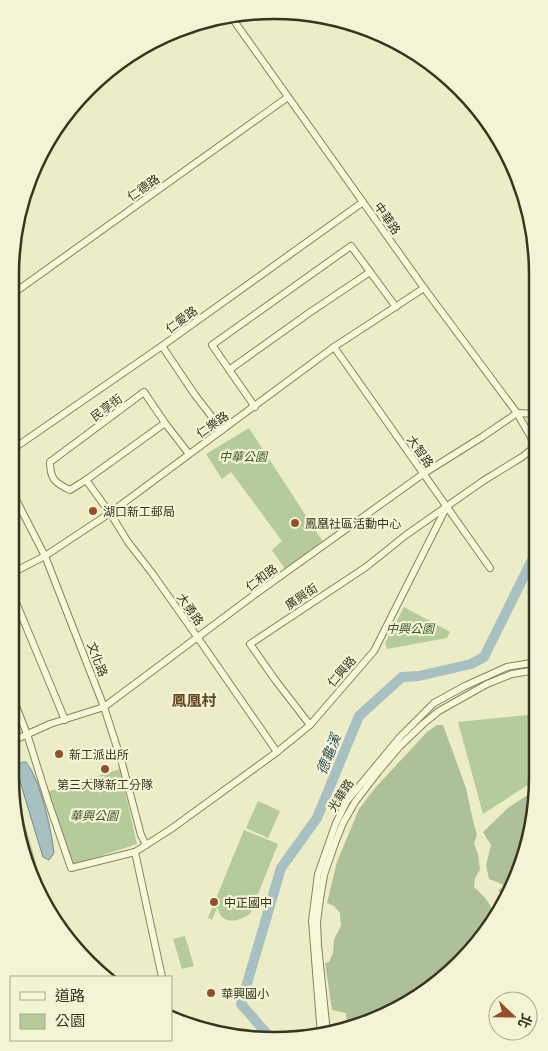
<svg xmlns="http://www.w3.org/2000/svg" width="548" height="1051" viewBox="0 0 548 1051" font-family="'Playfair Display','Noto Sans TC',serif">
<rect width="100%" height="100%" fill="#ecedc6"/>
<g fill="#b5cb9a">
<path d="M249 428 323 542 285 569 272 550 282 541 231 472 222 479 206 454Z"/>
<path d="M404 607 450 632 447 638 387 649 385 643Z"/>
<path d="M537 714V779L483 814 458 722Z"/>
<path d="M120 769 137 844 73 865 47 792Z"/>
<path d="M10 774 35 859 45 901 28 870 21 845Z"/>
<path d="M258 801 280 811 268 838 246 828Z"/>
<path d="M244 830 278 844 250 914C242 919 230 925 221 916 219 914 219 910 217 908L212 920 208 918Z"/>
<path d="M185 936 194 966 182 969 173 939Z"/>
</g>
<g fill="#aec099">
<path d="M437 725H443L466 788 474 825 477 835 474 843 478 854 480 870 475 878 474 887C484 896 492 904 494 917L460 964 391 1014 347 1027 346 1013 332 1010 325 963 329 962 333 953 334 939 341 926 340 913 334 906 327 903 337 862 359 809 376 787 427 732Z"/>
<path d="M537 789V794L511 894 500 909 498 906 502 894 498 890 503 887 502 884 489 879 486 865 491 845 483 832 509 807Z"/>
</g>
<path fill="#a7c0c1" stroke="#6e8c8f" d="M22 762H26C41 781 51 829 54 853L49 860 43 857 18 775V766Z"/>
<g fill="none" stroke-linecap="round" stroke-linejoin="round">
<path stroke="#a7c0c1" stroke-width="10" d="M269 1036 241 1004 281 868 317 818 359 716 402 677 419 676 471 664 484 657 537 550"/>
<defs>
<g id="minor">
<path d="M232 18 424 288 517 413 536 446 522 457 483 481 406 535 366 567 250 644 276 681 310 725"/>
<path d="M11 295 288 97"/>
<path d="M162 346 195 395 222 430"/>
<path d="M334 347 490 568"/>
<path d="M229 370 309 313 370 272"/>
<path d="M255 407 212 345 351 246 396 307"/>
<path d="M517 413 536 414"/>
<path d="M165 423 86 480 70 490C55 483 50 479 50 462L144 392 165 423 189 454"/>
<path d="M10 451 162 346 363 202"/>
<path d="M86 480 110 513 128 542 152 573 198 638 277 752"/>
<path d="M10 488 45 556 104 707 122 763 137 820 141 835 146 845"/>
<path d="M10 574 45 556 110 513 334 347 424 288"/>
<path d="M10 588 65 720"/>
<path d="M10 691 27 734 48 801 71 868 135 852 146 845 171 829 277 752 310 725 374 651 446 508"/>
<path d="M10 742 50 724 104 707 250 598 423 474 482 437 517 413"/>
<path d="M135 852 162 977"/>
<path d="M327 1033 318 945 317 922 320 899 324 875 335 843 343 823 355 802 378 772 400 746 423 724 439 711 487 684 512 674 537 670"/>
<path d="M321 1035 312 921 318 874 336 823 347 801 400 737 434 703 465 686 507 667 537 662"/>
</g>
</defs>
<use href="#minor" stroke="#88825c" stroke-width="8"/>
<use href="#minor" stroke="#f7f8d9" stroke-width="6"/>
</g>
<g fill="#944f2e" stroke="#f3f4d5" stroke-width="2">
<circle cx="93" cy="511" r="5"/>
<circle cx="295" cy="523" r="5"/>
<circle cx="59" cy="754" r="5"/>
<circle cx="105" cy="769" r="5"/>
<circle cx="214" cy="902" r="5"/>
<circle cx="211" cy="993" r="5"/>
</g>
<g text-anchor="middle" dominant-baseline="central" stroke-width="4.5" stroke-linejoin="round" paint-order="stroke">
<g font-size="12" fill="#38341f" stroke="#f3f4d5">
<text transform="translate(143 187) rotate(-35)">仁德路</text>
<text transform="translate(388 218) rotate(55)">中華路</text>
<text transform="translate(181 319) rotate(-36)">仁愛路</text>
<text transform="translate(106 407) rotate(-37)">民享街</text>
<text transform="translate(212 424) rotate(-35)">仁樂路</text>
<text transform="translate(421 451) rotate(55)">大智路</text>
<text transform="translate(261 577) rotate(-36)">仁和路</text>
<text transform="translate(301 596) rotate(-34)">廣興街</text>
<text transform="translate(191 609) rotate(55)">大勇路</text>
<text transform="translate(98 659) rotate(69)">文化路</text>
<text transform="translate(341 671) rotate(-49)">仁興路</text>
<text transform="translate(340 795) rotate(-57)">光華路</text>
</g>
<g font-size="12" font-style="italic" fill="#3a5427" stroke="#f3f4d5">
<text x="243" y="456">中華公園</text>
<text x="410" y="628">中興公園</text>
<text x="94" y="815">華興公園</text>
</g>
<g font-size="12" fill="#38341f" stroke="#f3f4d5" text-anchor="start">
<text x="103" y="511">湖口新工郵局</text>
<text x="305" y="523">鳳凰社區活動中心</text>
<text x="69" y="754">新工派出所</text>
<text x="105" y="784" text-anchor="middle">第三大隊新工分隊</text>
<text x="224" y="902">中正國中</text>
<text x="221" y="993">華興國小</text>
</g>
<g font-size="14" font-style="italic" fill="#2f4d57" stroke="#f3f4d5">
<text transform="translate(328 754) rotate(-68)">德龜溪</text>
</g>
<g font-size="15" font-weight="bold" fill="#634520" stroke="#f3f4d5">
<text x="194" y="700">鳳凰村</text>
</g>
</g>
<path d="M0 0H548V1051H0ZM274 19H274A255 255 0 0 1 529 274V777A255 255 0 0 1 274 1032H274A255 255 0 0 1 19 777V274A255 255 0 0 1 274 19Z" fill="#f3f4d5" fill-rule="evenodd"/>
<path fill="none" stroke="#38341f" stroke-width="2.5" d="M274 19H274A255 255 0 0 1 529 274V777A255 255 0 0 1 274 1032H274A255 255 0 0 1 19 777V274A255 255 0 0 1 274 19Z"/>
<rect x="10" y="976" width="162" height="65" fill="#f3f4d5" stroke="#a8a78c"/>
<rect x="20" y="992" width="25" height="8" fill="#f7f8d9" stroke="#a8a78c"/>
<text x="55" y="1001" font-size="15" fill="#38341f">道路</text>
<rect x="20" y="1014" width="25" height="15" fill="#b5cb9a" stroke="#a8a78c"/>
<text x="55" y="1026" font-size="15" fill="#38341f">公園</text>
<g transform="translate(513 1016) rotate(112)"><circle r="24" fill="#f3f4d5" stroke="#a8a78c"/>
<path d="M0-4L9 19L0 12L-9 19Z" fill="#944f2e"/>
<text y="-8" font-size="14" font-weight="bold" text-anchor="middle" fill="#38341f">北</text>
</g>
</svg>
